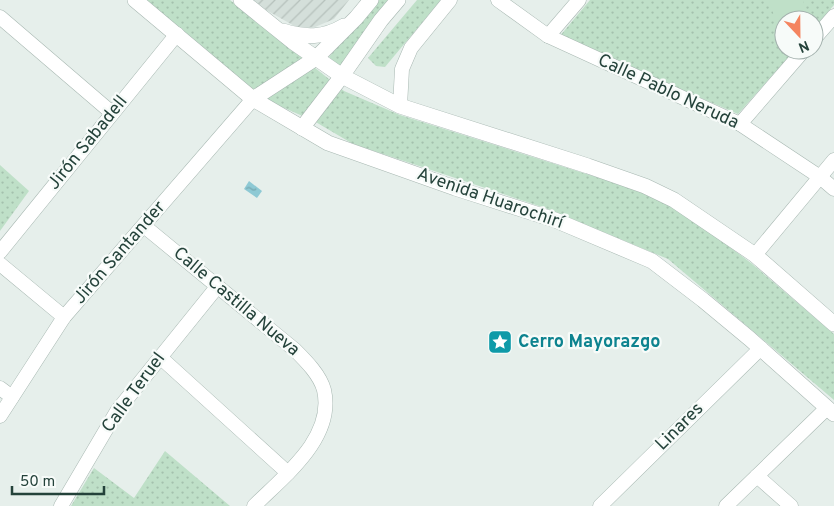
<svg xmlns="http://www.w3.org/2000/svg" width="834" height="506" viewBox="0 0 834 506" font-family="Overpass,sans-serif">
<defs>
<pattern id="industrial-furrows" width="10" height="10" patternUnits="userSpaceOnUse" patternTransform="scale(1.25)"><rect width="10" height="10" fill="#d4dfda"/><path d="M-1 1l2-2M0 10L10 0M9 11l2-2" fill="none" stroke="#b6c1bc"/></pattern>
<pattern id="grass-dots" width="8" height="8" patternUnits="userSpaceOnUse" patternTransform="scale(1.25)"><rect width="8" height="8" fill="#bfe0c8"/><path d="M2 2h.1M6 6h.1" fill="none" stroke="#a4c1ad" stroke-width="1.8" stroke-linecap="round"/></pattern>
<pattern id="water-ripples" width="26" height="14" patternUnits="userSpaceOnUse" patternTransform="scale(1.25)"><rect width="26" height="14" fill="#8ec9d4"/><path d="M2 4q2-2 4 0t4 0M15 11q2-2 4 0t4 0" fill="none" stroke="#74a5ad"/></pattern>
</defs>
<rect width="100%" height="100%" fill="#e6efeb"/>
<path fill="url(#industrial-furrows)" d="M251 0H349L334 19 315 27 298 28 259 6Z"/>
<g fill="url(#grass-dots)">
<path d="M144 0H230L344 91 400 115 650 194 675 206 751 263 834 334V400L668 259 545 208 353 144 314 121 266 100 216 61Z"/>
<path d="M376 0H389L340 68 329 57Z"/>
<path d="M417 0H441L385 67 376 66 368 58Z"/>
<path d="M590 0H834V5L814 28V20H784V50H795L738 114 559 37Z"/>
<path d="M0 165 29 191 0 231Z"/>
<path d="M165 451 230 506H71L94 468 134 498Z"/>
</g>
<path fill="#bfe0c8" d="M769 0H803L807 15 791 20H784V22L777 25Z"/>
<path fill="url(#water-ripples)" d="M249 181 262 191 257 198 244 189Z"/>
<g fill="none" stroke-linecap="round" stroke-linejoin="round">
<defs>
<g id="minor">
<path d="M498 0 548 36 740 124 820 177 834 189"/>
<path d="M0 17 112 113"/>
<path d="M548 36 579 0"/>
<path d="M814 39 834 16"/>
<path d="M400 106 402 69 411 48 450 0"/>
<path d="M740 124 804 50"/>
<path d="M144 226 295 350C306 361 320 375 324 390 335 438 284 476 254 506"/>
<path d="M0 252 177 34"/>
<path d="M755 255 834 160"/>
<path d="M0 264 64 317"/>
<path d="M160 357 288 473"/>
<path d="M0 388 12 397"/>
<path d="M0 416 64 317 253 99"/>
<path d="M757 476 791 506"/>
<path d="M61 506 117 411 217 287"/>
<path d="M600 506 761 348"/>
<path d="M726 506 827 408"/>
</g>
<g id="tertiary">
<path d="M135 0 253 99 328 143 455 188 555 220 652 261 703 300 750 339 834 414"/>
<path d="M241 0 293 42 342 76 400 106 588 166 645 186 674 200 755 255 834 324"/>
<path d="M283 31C305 38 324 38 344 26"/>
<path d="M253 99 316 58 356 18 371 0"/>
<path d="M302 128 342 76 381 20 398 0"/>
</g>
</defs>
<use href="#minor" stroke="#a8b8b2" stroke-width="15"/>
<use href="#tertiary" stroke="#a8b8b2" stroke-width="16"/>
<use href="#minor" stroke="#fff" stroke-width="14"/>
<use href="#tertiary" stroke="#fff" stroke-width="15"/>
</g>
<defs>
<symbol id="sight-square" viewBox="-11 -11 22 22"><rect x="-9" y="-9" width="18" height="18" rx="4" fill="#0f9aa8" stroke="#f7fbf9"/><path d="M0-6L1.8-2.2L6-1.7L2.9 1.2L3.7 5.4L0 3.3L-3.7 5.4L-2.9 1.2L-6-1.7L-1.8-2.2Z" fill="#fff"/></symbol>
</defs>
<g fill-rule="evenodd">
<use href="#sight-square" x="486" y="328" width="28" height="28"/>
</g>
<g text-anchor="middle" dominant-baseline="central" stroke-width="4.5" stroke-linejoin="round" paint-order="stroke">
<g font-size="18" fill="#24423a" stroke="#f7fbf9">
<text transform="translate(668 92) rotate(25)">Calle Pablo Neruda</text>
<text transform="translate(88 143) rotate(-51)">Jirón Sabadell</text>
<text transform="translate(490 199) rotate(19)">Avenida Huarochirí</text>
<text transform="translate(120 253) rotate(-49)">Jirón Santander</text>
<text transform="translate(236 302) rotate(40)">Calle Castilla Nueva</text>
<text transform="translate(134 393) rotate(-54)">Calle Teruel</text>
<text transform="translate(680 427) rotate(-45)">Linares</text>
</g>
<g font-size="18" font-weight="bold" fill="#0d838f" stroke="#f7fbf9" text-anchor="start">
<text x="518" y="342">Cerro Mayorazgo</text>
</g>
</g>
<g transform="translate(799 35) rotate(158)"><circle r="24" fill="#f7fbf9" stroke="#a3b1ad"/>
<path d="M0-4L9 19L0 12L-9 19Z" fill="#f4845f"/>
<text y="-8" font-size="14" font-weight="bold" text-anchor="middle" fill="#24423a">N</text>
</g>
<path d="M12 486v8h92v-8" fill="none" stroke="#24423a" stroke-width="2.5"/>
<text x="20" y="486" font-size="15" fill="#24423a" stroke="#f7fbf9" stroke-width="4" paint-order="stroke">50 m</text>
</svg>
